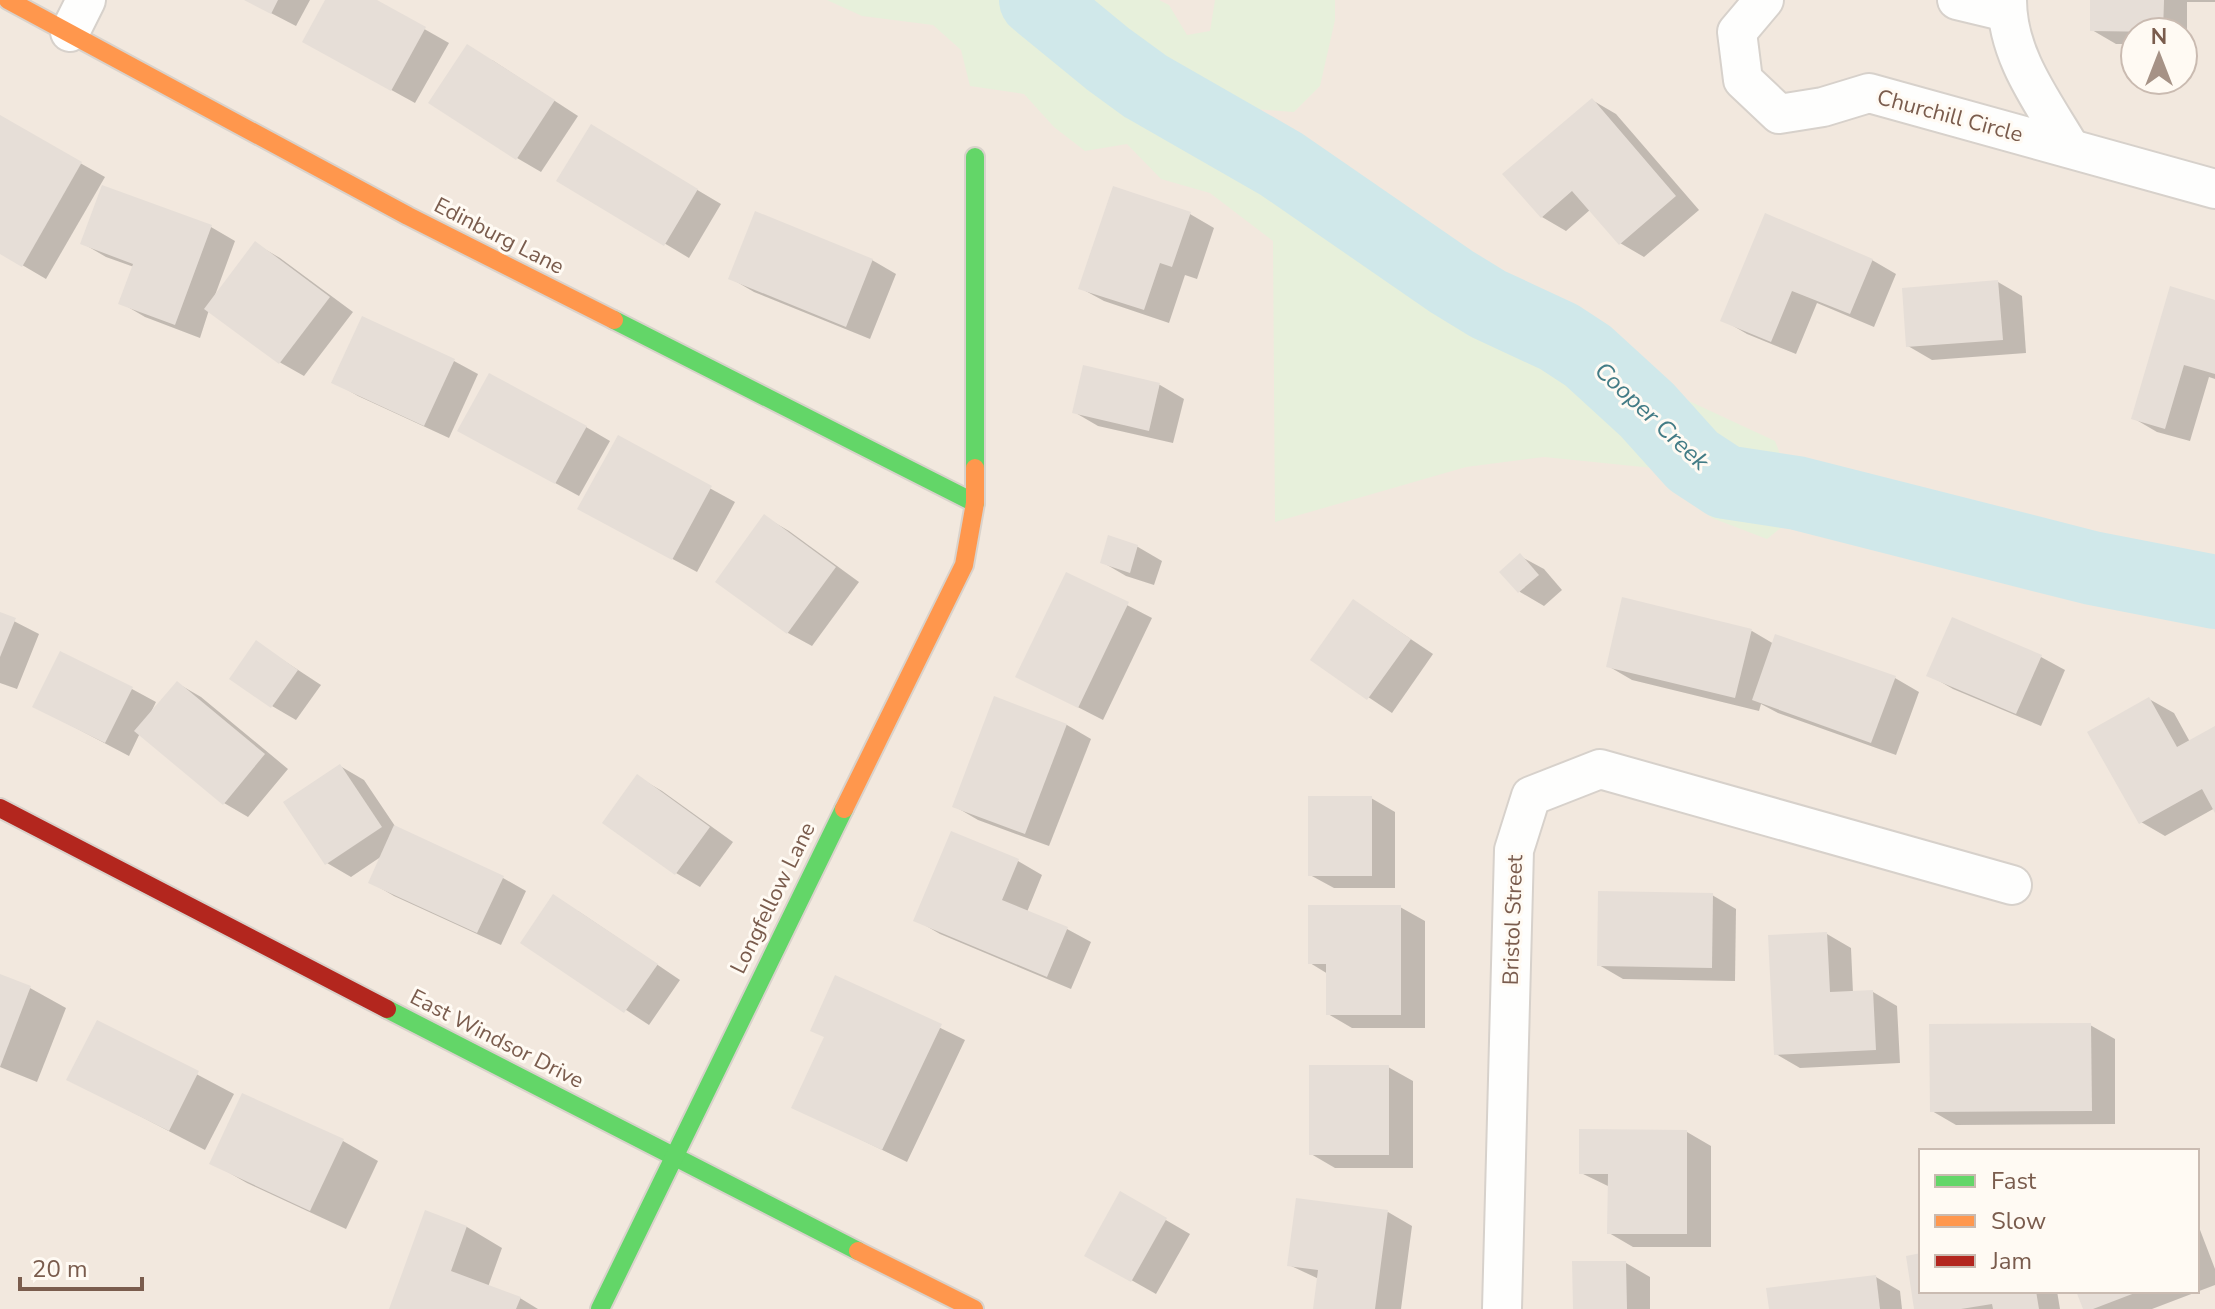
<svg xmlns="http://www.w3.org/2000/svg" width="2215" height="1309" viewBox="0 0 2215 1309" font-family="'Nunito Sans',sans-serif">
<rect width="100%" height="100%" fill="#f9f5f0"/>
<path fill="#f2e8de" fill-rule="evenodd" d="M0 0H2215V1309H0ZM2135 32H2183V80H2135ZM1921 1151H2197V1291H1921Z"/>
<path fill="#e7f0db" d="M827 0H1159L1169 5 1187 35 1210 31 1215 0H1335V20L1320 86 1294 112 1254 109 1219 141 1251 153 1342 213 1404 258 1469 312 1520 341 1584 389 1646 381 1775 441 1802 511 1767 539 1712 518 1653 468 1544 457 1466 467 1275 522 1273 241 1210 193 1161 179 1127 144 1085 151 1054 127 1024 94 970 86 961 50 933 25 862 16Z"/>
<g fill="#0003">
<path d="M246 0H310L296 26Z"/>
<path d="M328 0H373L449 43 415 103 304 42Z"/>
<path d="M2092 0H2215V2H2187V45H2183V32H2135V44H2116L2092 30Z"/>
<path d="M492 60 578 116 541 172 517 158Z"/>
<path d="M1592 100 1616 114 1699 210 1644 257 1620 243 1591 209 1566 231 1542 217Z"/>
<path d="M0 118 105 177 46 279 0 252Z"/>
<path d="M591 127 721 204 689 258 559 180Z"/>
<path d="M1190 214 1214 228 1197 279 1185 275 1169 323 1104 301 1080 288Z"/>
<path d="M1766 216 1872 260 1896 274 1874 327 1817 303 1796 354 1747 334 1723 320Z"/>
<path d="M211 227 235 241 214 298 256 244 280 258 353 312 304 376 281 363 209 310 200 338 145 317 121 303 134 267 106 257 82 243Z"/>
<path d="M872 260 896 274 870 339 754 292 730 278Z"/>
<path d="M1998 282 2022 296 2026 353 1932 360 1908 346Z"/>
<path d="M2215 302V379L2209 377 2190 441 2157 432 2133 418Z"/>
<path d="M363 318 454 361 478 374 449 438 358 396 334 382Z"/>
<path d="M1085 367 1160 385 1184 399 1173 443 1098 426 1074 412Z"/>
<path d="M586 427 610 441 579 496 484 444Z"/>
<path d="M618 438 735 502 697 572 603 522Z"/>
<path d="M765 517 789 531 859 582 812 646 788 633 718 581Z"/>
<path d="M1109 538 1138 547 1162 561 1154 585 1126 576 1102 562Z"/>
<path d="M1520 556 1544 569 1562 590 1544 606 1520 592 1502 572Z"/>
<path d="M1067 574 1152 618 1103 720 1017 676Z"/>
<path d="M1354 601 1433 654 1392 713 1313 660Z"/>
<path d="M0 614 39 634 17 689 0 683Z"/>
<path d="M1752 631 1774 644 1895 678 1919 692 1896 755 1778 713 1761 704 1759 711 1632 680 1608 666Z"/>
<path d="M257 643 321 685 296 720 272 706Z"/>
<path d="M2041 657 2065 670 2041 726 1953 689 1929 675Z"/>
<path d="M177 683 201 697 288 769 248 817 224 803 140 733 129 756 34 706 132 689 156 702 151 712Z"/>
<path d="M995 698 1067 725 1091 739 1049 846 978 820 954 806Z"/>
<path d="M2149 699 2174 713 2190 742 2215 728V808L2165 836 2141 822Z"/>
<path d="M340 766 364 780 397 829 503 878 526 891 501 945 394 896 370 882 382 856 351 877 327 863Z"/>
<path d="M638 777 662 791 733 842 700 887 676 873 605 822Z"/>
<path d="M1371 798 1395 812V888H1334L1310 875Z"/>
<path d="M952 833 1018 861 1042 875 1027 912 1067 929 1091 942 1071 989 940 934 916 920Z"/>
<path d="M1712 895 1736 909 1735 981 1623 979 1599 965Z"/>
<path d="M1400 907 1425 921V1028H1352L1328 1014V974L1310 963Z"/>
<path d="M578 911 680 980 649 1025 523 942Z"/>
<path d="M1827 934 1851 948 1853 993 1873 992 1897 1006 1900 1063 1800 1068 1776 1054Z"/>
<path d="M0 976 30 988 66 1008 37 1082 0 1067Z"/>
<path d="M836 977 965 1040 907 1162 794 1107 826 1038Z"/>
<path d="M98 1022 234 1094 205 1150 69 1079Z"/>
<path d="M2090 1025 2115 1039V1124L1956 1125 1932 1111Z"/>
<path d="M1388 1067 1413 1081V1168H1335L1311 1154Z"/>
<path d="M1687 1132 1711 1146V1247H1633L1609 1233 1610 1187 1581 1173Z"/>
<path d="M343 1141 378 1161 346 1229 247 1183 212 1163Z"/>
<path d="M1121 1194 1190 1234 1156 1294 1087 1255Z"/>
<path d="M426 1212 467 1227 502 1248 488 1287 520 1298 538 1309H391Z"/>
<path d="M1388 1212 1412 1226 1401 1309H1315L1319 1279 1289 1265Z"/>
<path d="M2197 1222 2215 1269V1285L2152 1309H2086L2079 1291H2197Z"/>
<path d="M1921 1255V1291H2057L2060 1309H1916Z"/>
<path d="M1626 1263 1650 1277V1309H1575Z"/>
<path d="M1876 1277 1900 1291 1902 1309H1771Z"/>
</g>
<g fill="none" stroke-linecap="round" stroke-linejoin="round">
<path stroke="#d0e8ea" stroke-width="74" d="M1036 0 1108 59 1145 86 1281 164 1452 282 1488 304 1559 337 1588 356 1647 410 1693 461 1725 482 1797 493 2092 568 2215 592"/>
</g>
<g fill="#e6ded7">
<path d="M244 0H278L271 14Z"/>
<path d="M325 0H377L426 27 391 91 302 42Z"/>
<path d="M2090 0H2164L2163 32 2090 31Z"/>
<path d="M467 44 555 100 516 160 428 103Z"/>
<path d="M1592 98 1676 196 1619 245 1572 191 1541 218 1502 174Z"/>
<path d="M0 115 82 162 22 267 0 254Z"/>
<path d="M591 124 698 189 664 246 556 181Z"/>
<path d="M102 185 212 225 175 325 118 304 133 264 80 244Z"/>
<path d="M1113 186 1191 212 1172 267 1160 263 1144 310 1078 289Z"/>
<path d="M755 211 873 259 846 327 728 279Z"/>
<path d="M1765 213 1873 259 1850 314 1792 291 1771 342 1720 321Z"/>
<path d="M255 241 330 297 279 364 204 309Z"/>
<path d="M1998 280 2003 340 1906 347 1902 288Z"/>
<path d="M2170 286 2215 300V374L2184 365 2165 429 2131 419Z"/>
<path d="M362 316 455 359 424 426 331 383Z"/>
<path d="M1083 365 1160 383 1149 431 1072 413Z"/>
<path d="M489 373 587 426 555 484 457 431Z"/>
<path d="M618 435 712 486 672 560 577 509Z"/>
<path d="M764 514 836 567 787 634 715 582Z"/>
<path d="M1108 535 1138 545 1130 573 1100 563Z"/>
<path d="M1520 553 1539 575 1518 593 1499 572Z"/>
<path d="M1066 572 1129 602 1078 708 1015 677Z"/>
<path d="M1622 597 1752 629 1735 698 1606 667Z"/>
<path d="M1353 599 1411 639 1367 700 1310 660Z"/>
<path d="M0 612 16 618 0 657Z"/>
<path d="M1952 617 2042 655 2016 714 1926 676Z"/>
<path d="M1775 634 1896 676 1871 743 1752 700Z"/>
<path d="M256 640 298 670 271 708 229 679Z"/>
<path d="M60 651 133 687 105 743 32 707Z"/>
<path d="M177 681 265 754 223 805 134 731Z"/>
<path d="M994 696 1067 724 1025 834 952 807Z"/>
<path d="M2149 697 2177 747 2215 726V813L2202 789 2139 824 2087 732Z"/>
<path d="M340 764 382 827 325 865 283 802Z"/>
<path d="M637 774 710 827 675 875 602 823Z"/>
<rect x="1308" y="796" width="64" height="80"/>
<path d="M394 825 504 876 477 933 368 883Z"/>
<path d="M951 831 1019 859 1002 900 1068 927 1047 977 913 921Z"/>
<path d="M1598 891 1713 893 1712 968 1597 966Z"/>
<path d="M553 894 658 964 624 1013 520 943Z"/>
<path d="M1308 905H1401V1015H1326V964H1308Z"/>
<path d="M1827 932 1830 992 1873 990 1876 1050 1774 1055 1768 935Z"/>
<path d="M0 974 31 986 0 1067Z"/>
<path d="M835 975 942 1024 882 1150 791 1108 824 1037 810 1031Z"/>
<path d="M97 1020 199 1071 169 1131 66 1080Z"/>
<path d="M2091 1023 2092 1111 1930 1112 1929 1024Z"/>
<rect x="1309" y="1065" width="80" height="90"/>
<path d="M242 1093 344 1139 310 1211 209 1164Z"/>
<path d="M1579 1129 1687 1130V1234H1607L1608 1174H1579Z"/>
<path d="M1120 1191 1167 1218 1131 1282 1084 1256Z"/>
<path d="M1296 1198 1388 1210 1375 1309H1313L1318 1270 1287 1266Z"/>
<path d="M425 1210 467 1226 451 1271 521 1297 516 1309H389Z"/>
<path d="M1921 1253V1291H2036L2039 1309H1993L1992 1304 1961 1309H1914L1906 1256Z"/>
<path d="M1572 1261H1626L1627 1309H1573Z"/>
<path d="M1876 1275 1880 1309H1769L1766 1288Z"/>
<path d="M2076 1291H2140L2093 1309H2083Z"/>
</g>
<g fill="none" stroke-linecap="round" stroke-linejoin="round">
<defs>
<g id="street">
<path d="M1764 0 1737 32 1743 80 1779 114 1823 107 1869 93 2215 189"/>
<path d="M1957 0 2007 12"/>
<path d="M2007 0C2007 56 2043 102 2070 148"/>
<path d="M70 32 86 0"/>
<path d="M1502 1309 1514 850 1531 796 1600 769 2012 885"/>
</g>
<g id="fast">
<path d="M975 157V468"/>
<path d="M614 320 975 503"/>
<path d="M387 1009 858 1251"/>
<path d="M600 1309 844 809"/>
</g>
<g id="slow">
<path d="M8 0 408 216 614 320"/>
<path d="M844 809 964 565 975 503V468"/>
<path d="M858 1251 974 1309"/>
</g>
<path id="jam" d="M0 808 387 1009"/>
</defs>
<use href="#street" stroke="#d7d1cb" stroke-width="42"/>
<use href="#fast" stroke="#d9d2cb" stroke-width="22"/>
<use href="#slow" stroke="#d9d2cb" stroke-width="22"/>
<use href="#jam" stroke="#d9d2cb" stroke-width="22"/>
<use href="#street" stroke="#fefefd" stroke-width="38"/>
<use href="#fast" stroke="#63d668" stroke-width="18"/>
<use href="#slow" stroke="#ff974d" stroke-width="18"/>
<use href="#jam" stroke="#b3261e" stroke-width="18"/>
</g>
<g text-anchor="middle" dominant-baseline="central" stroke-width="6" stroke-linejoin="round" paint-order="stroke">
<g font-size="22" fill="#7a5c4d" stroke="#fffaf3">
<text transform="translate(1950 116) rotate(15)">Churchill Circle</text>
<text transform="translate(499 236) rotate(27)">Edinburg Lane</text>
<text transform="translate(773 898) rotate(-64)">Longfellow Lane</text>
<text transform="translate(1513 920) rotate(-88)">Bristol Street</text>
<text transform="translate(497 1039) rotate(27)">East Windsor Drive</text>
</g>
<g font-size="24" font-style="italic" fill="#437c86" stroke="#fffaf3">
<text transform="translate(1652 416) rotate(43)">Cooper Creek</text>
</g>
</g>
<rect x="1919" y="1149" width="280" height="144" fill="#fffaf3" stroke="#cabbb1" stroke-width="2"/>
<rect x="1935" y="1175" width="40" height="12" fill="#63d668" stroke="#cabbb1" stroke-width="2"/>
<text x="1991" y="1189" font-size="24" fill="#7a5c4d">Fast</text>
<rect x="1935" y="1215" width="40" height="12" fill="#ff974d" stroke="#cabbb1" stroke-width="2"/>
<text x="1991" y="1229" font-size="24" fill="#7a5c4d">Slow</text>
<rect x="1935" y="1255" width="40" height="12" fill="#b3261e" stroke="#cabbb1" stroke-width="2"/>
<text x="1991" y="1269" font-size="24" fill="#7a5c4d">Jam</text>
<g transform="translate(2159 56)"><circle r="38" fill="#fffaf3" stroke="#cabbb1" stroke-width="2"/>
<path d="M0-6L14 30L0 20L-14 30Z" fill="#a69286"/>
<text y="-12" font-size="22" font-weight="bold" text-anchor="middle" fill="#7a5c4d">N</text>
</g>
<path d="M20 1277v12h122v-12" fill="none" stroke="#7a5c4d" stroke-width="4"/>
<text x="32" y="1277" font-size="24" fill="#7a5c4d" stroke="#fffaf3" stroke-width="6" paint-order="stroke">20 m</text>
</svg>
